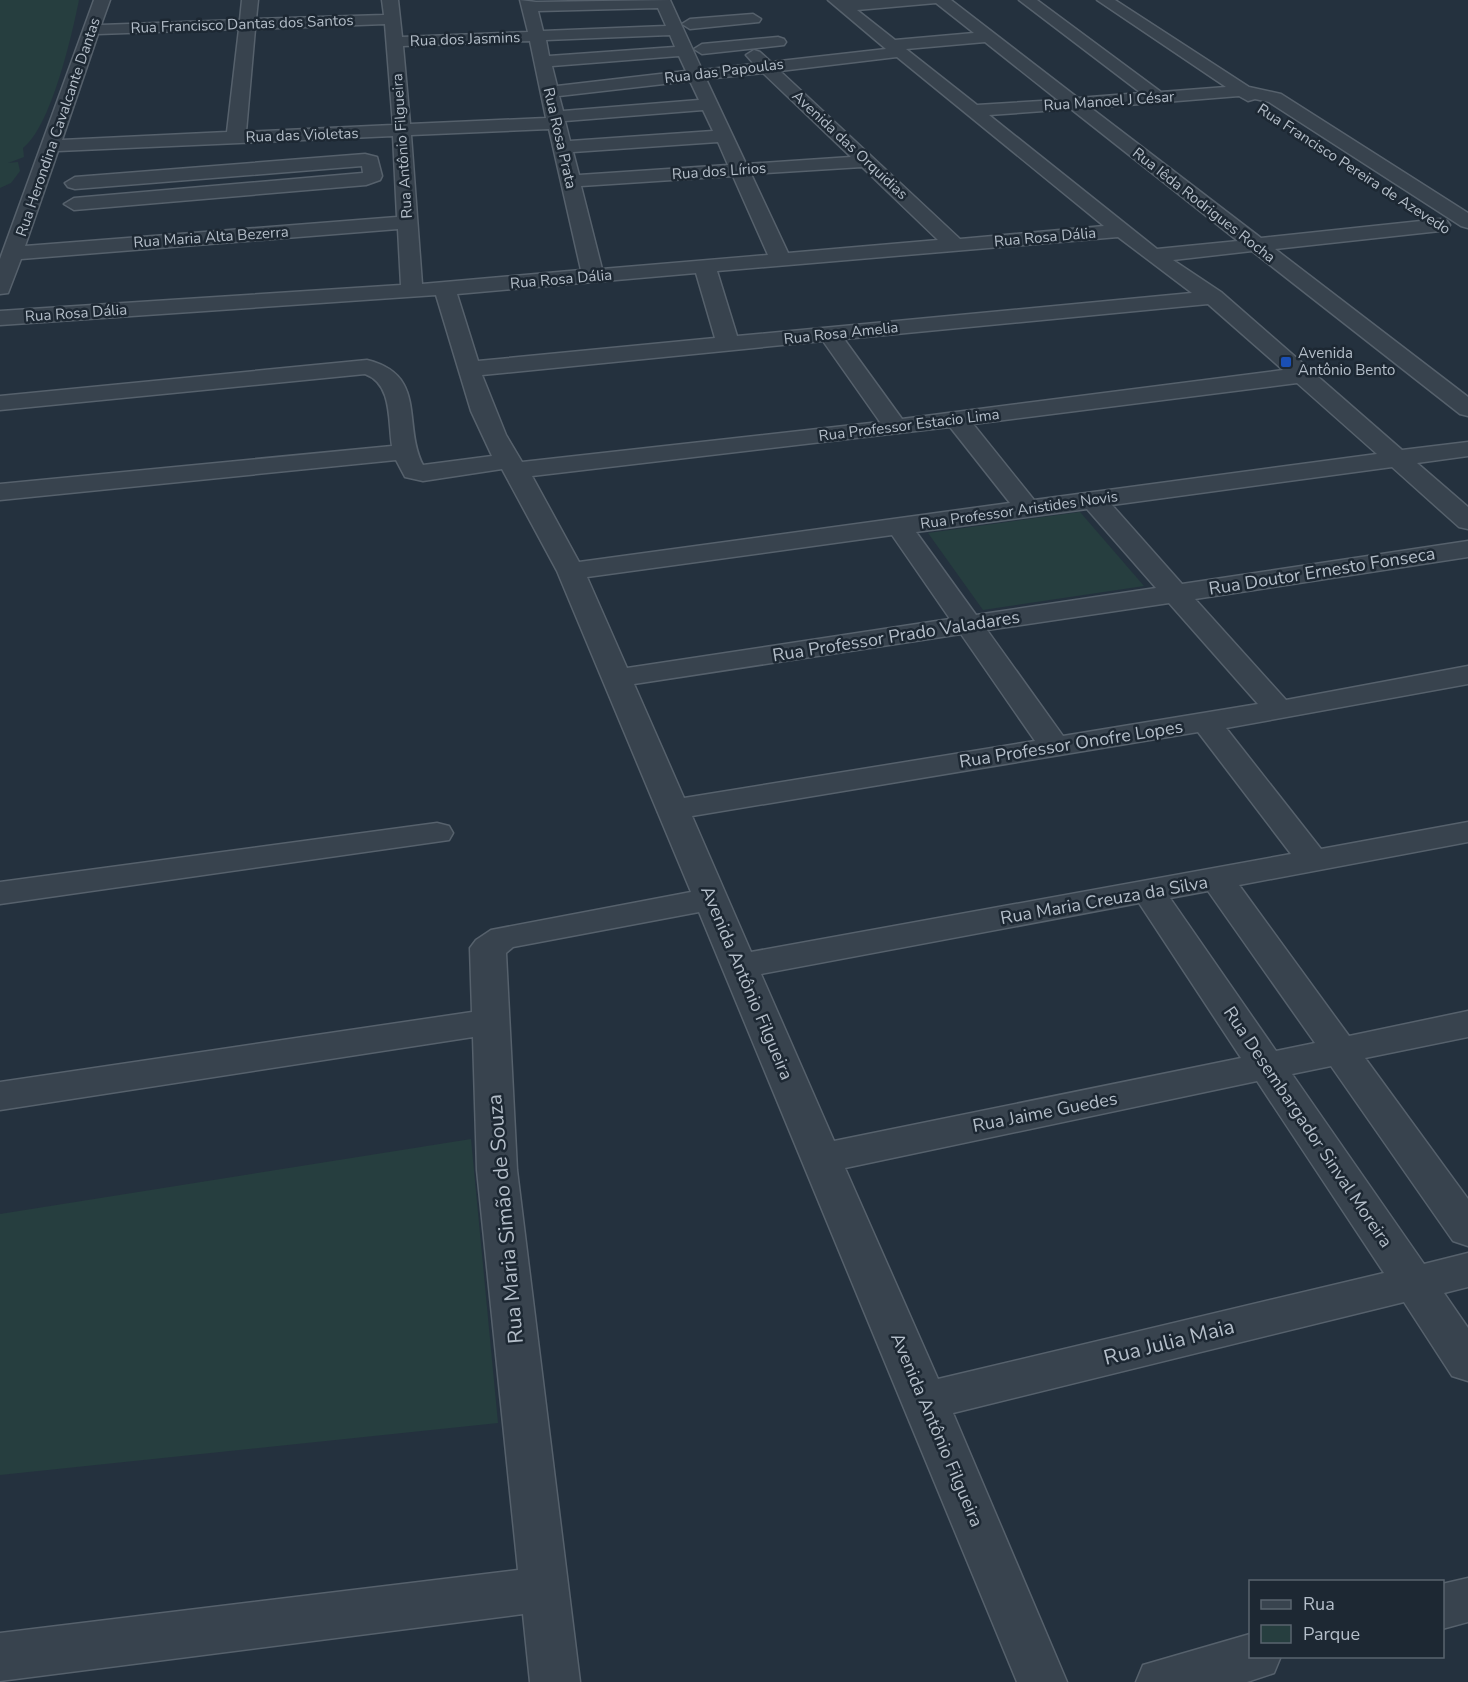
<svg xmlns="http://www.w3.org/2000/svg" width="1468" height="1682" viewBox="0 0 1468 1682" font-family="'Nunito Sans',sans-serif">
<rect width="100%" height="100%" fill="#24313e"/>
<g fill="#263e3f">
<path d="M0 0H79C72 35 51 127 23 148L24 157 8 163 18 162 20 171 11 183 0 188Z"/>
<path d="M1080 512 1144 586 983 610 928 533Z"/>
<path d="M471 1139 498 1423 0 1475V1214Z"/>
</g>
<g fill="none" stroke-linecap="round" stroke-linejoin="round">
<defs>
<g id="minor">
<path d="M94 0H110L101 25 240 20 242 0H258L256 19 384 15 382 0H398L402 37 528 32 520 0 536 2 670 0 702 70 754 64 746 55 754 50 760 52 771 62 886 49 828 0H951L1078 98 1141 93 1019 0H1037L1161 92 1226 87 1097 0H1115L1249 87 1281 94 1468 213V228L1461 226 1269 102 1255 99 1248 101 1239 96 1091 108 1261 238 1440 219 1447 221 1450 225 1447 229 1440 231 1275 249 1468 397V416L1460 414 1252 251 1173 260 1221 292 1402 450 1468 442V456L1417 463 1468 507V529L1459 527 1392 467 1112 505 1182 584 1468 541V557L1195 599 1286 700 1468 666V684L1226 728 1321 849 1468 822V842L1239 885 1349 1036 1468 1011V1037L1365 1058 1468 1199V1246L1453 1241 1331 1066 1292 1074 1424 1264 1468 1253V1287L1444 1293 1468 1328V1381L1452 1376 1404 1302 953 1413 1067 1682H1017L699 912 513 947 506 953 517 1170 580 1682H530L523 1614 0 1681V1633L518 1570 477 1170 473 1037 0 1110V1082L472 1012 470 948 476 940 491 930 691 892 557 571 502 469 423 481 405 477 396 460 0 500V484L392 446C388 422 393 384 365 374L0 410V396L367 360C428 375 402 424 423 465L492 456 471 411 436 295 0 325V311L401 285 398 229 21 259 8 293 0 294V259ZM936 3 974 33 895 40 857 10ZM658 8 666 26 543 31 538 11ZM385 24 393 125 246 132 255 29ZM239 29 227 132 62 140 98 34ZM670 35 675 47 549 56 546 40ZM530 41 546 118 410 124 403 46ZM985 42 1058 100 977 105 906 49ZM679 56 686 71 557 86 552 66ZM897 57 1104 226 960 239 780 71ZM763 73 851 157 746 164 706 79ZM690 81 699 100 563 111 559 96ZM1071 109 1238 241 1157 249 989 115ZM703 110 713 131 570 141 565 121ZM549 129 581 270 422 284 411 135ZM393 136 397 217 25 246 58 151ZM718 142 728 165 579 175 573 152ZM862 167 938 240 788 253 751 174ZM733 176 768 255 602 269 581 186ZM1118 237 1192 293 737 336 717 271ZM696 273 715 338 478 361 457 294ZM1208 304 1283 370 902 419 844 339ZM823 341 880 422 522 462 506 435 482 375ZM1297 383 1377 454 1034 500 973 424ZM950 427 1010 503 579 562 532 476ZM1087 509 1156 588 976 615 916 532ZM892 535 950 619 627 668 587 577ZM1169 603 1258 704 1063 736 987 630ZM961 634 1035 741 684 798 634 684ZM1198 732 1291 854 751 952 692 816ZM1208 891 1315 1043 1276 1051 1170 898ZM1139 903 1241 1058 834 1141 761 974ZM1257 1081 1384 1273 938 1379 845 1168Z"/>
<path d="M753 14 761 19 759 22 690 29 682 24 690 19Z"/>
<path d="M778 37 784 39 786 42 784 45 702 54 694 49 702 44Z"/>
<path d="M365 154 377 157 382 176 380 180 366 185 74 210 64 204 74 198 363 173 362 166 75 189 68 187 65 183 75 177Z"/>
<path d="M437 823 449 826 453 833 449 840 0 904V882Z"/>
<path d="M1468 1578V1622L1442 1629V1584Z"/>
<path d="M1250 1634V1656H1281L1274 1673 1247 1682H1136L1143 1665Z"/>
</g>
</defs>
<use href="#minor" stroke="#56616c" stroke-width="3"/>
<use href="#minor" fill="#38434e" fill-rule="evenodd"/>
</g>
<rect fill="#1a4fb4" stroke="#1d2833" stroke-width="2" x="1280" y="356" width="12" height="12" rx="3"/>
<g text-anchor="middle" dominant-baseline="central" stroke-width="5" stroke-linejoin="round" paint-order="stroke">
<g font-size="15" fill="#b4bec9" stroke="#1d2833">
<text transform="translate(242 24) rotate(-2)">Rua Francisco Dantas dos Santos</text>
<text transform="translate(465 39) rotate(-2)">Rua dos Jasmins</text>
<text transform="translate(724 71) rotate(-7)">Rua das Papoulas</text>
<text transform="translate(1109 101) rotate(-4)">Rua Manoel J César</text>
<text transform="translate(58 127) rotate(-71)">Rua Herondina Cavalcante Dantas</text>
<text transform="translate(302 135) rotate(-2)">Rua das Violetas</text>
<text transform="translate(560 138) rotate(77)">Rua Rosa Prata</text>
<text transform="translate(850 145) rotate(43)">Avenida das Orquidias</text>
<text transform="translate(402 146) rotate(-94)">Rua Antônio Filgueira</text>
<text transform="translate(1354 169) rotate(33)">Rua Francisco Pereira de Azevedo</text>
<text transform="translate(719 171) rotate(-4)">Rua dos Lírios</text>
<text transform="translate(1204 205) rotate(38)">Rua Iêda Rodrigues Rocha</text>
<text transform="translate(211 237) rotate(-4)">Rua Maria Alta Bezerra</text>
<text transform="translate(1045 237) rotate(-5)">Rua Rosa Dália</text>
<text transform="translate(561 279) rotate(-5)">Rua Rosa Dália</text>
<text transform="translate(76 313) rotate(-4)">Rua Rosa Dália</text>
<text transform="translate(841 333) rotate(-6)">Rua Rosa Amelia</text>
<text transform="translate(909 425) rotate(-7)">Rua Professor Estacio Lima</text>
<text transform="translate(1019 510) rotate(-8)">Rua Professor Aristides Novis</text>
</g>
<g font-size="15" fill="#b4bec9" stroke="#1d2833" text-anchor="start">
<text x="1298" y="353">Avenida<tspan x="1298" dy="17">Antônio Bento</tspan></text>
</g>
<g font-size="18" fill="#b4bec9" stroke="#1d2833">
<text transform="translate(1322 571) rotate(-9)">Rua Doutor Ernesto Fonseca</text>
<text transform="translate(896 636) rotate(-9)">Rua Professor Prado Valadares</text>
<text transform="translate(1071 744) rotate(-9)">Rua Professor Onofre Lopes</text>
<text transform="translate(1104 900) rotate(-10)">Rua Maria Creuza da Silva</text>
<text transform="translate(747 983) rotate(67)">Avenida Antônio Filgueira</text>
<text transform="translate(1045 1112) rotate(-11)">Rua Jaime Guedes</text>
<text transform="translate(1308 1127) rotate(56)">Rua Desembargador Sinval Moreira</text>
<text transform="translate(937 1430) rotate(67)">Avenida Antônio Filgueira</text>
</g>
<g font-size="21" fill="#b4bec9" stroke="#1d2833">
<text transform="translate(505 1219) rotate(-95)">Rua Maria Simão de Souza</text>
<text transform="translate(1169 1342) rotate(-14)">Rua Julia Maia</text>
</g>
</g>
<rect x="1249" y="1580" width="195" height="78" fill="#1d2833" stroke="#59646f" stroke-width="1.5"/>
<rect x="1261" y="1600" width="30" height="9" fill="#38434e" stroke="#59646f" stroke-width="1.5"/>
<text x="1303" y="1610" font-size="18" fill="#b4bec9">Rua</text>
<rect x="1261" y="1625" width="30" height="18" fill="#263e3f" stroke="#59646f" stroke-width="1.5"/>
<text x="1303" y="1640" font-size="18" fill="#b4bec9">Parque</text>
</svg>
